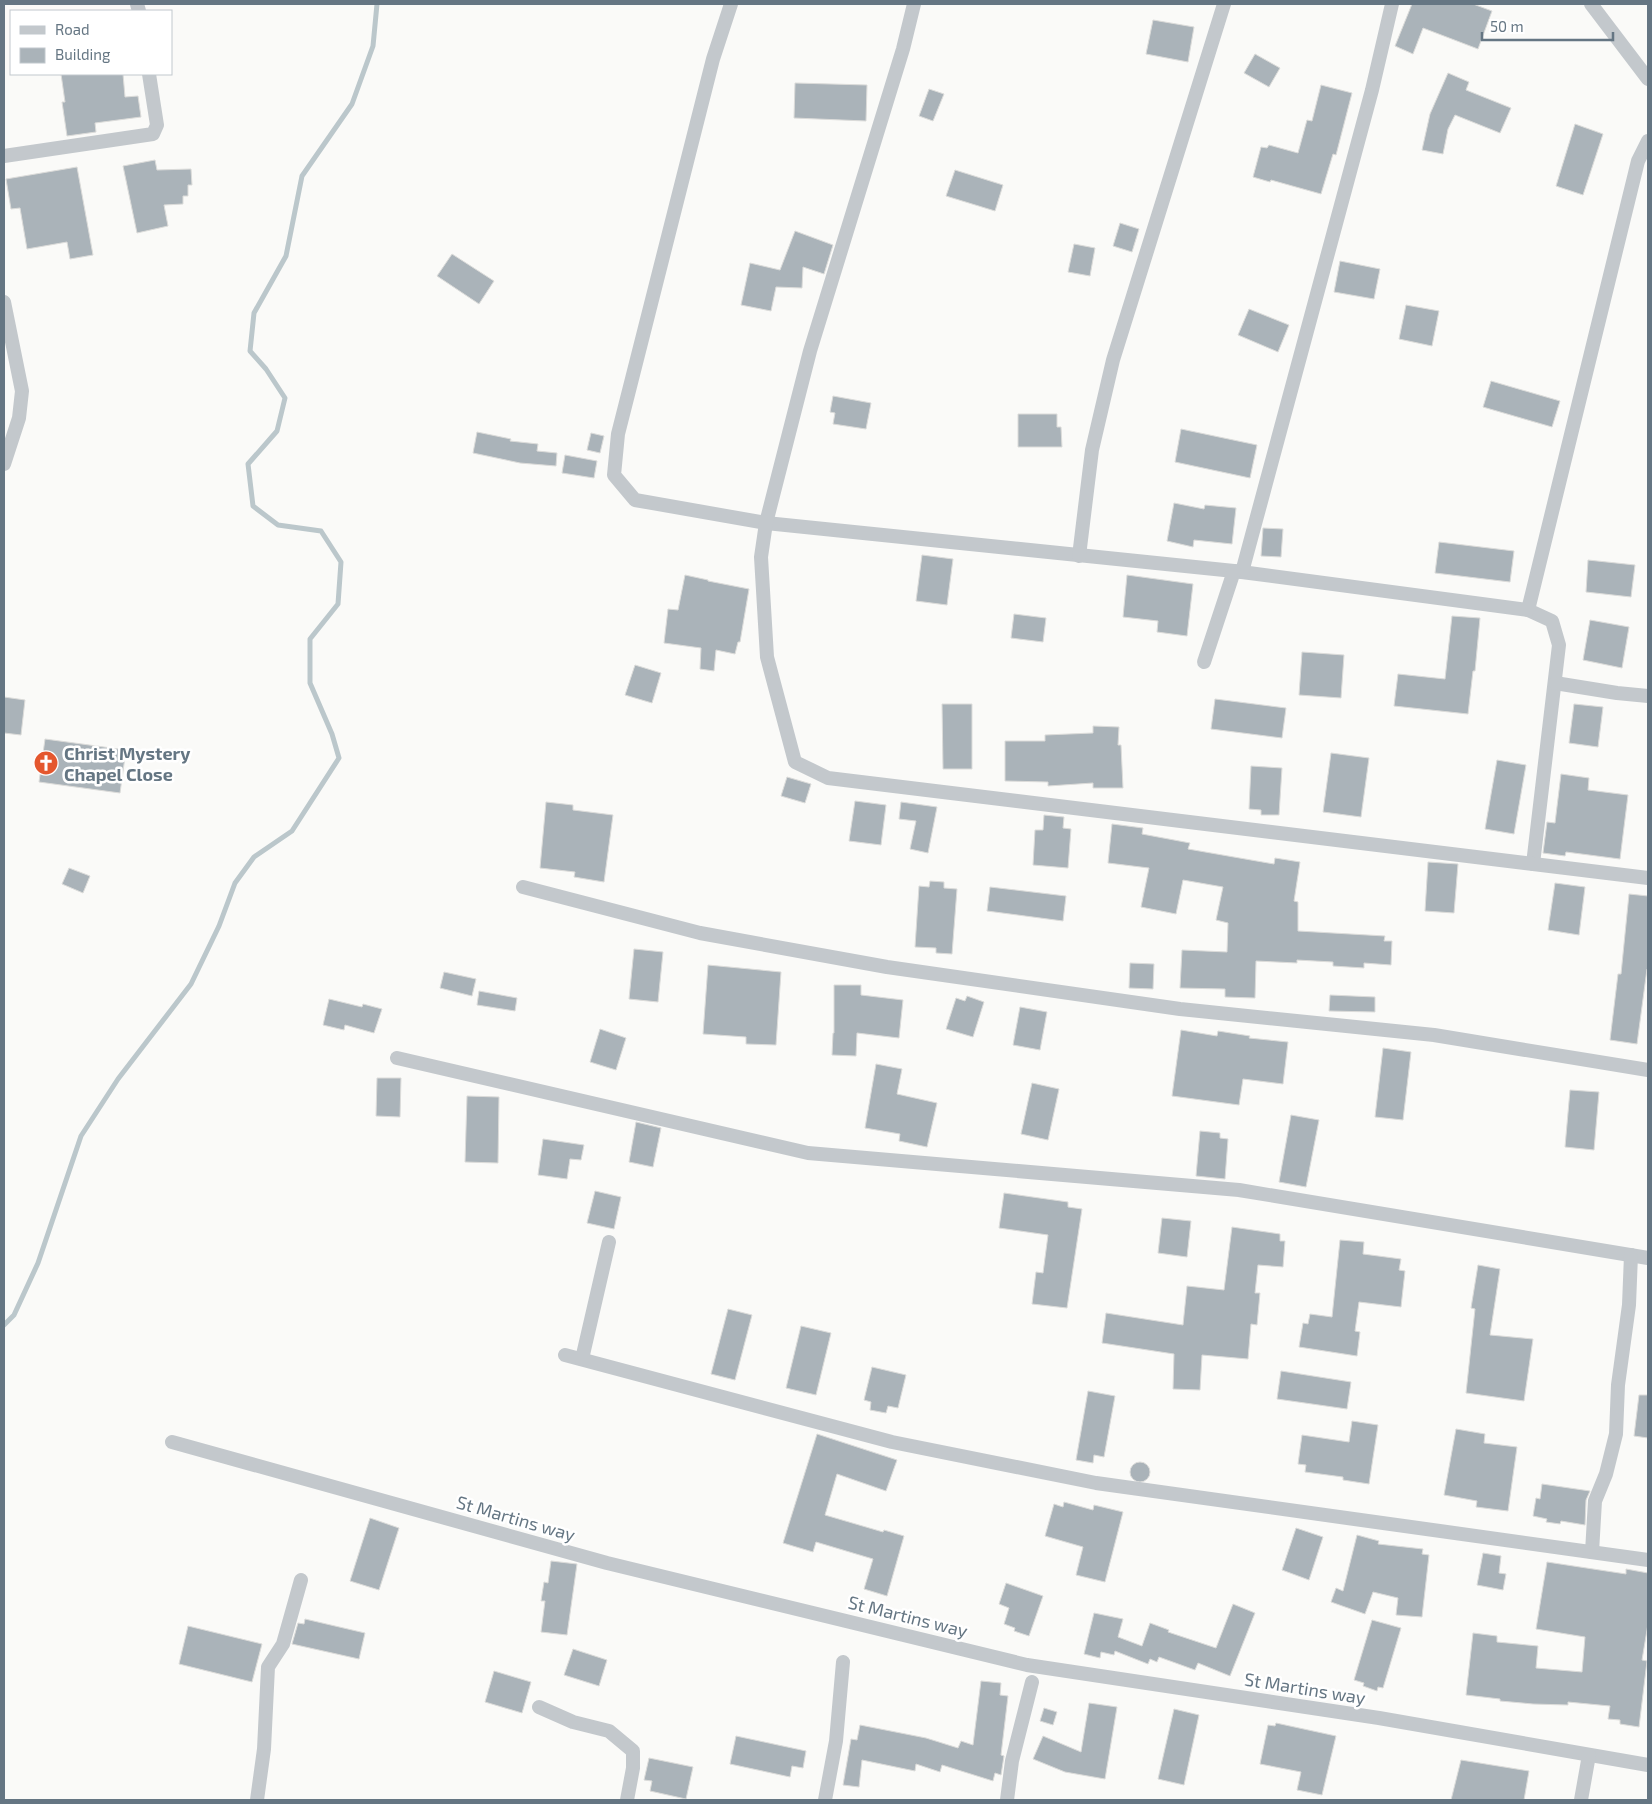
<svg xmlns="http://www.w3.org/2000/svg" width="1652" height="1804" viewBox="0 0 1652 1804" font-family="'Exo 2',sans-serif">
<rect width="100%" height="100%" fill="#fafaf8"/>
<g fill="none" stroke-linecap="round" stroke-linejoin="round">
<path stroke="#bbc7cb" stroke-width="5" d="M4 1325 14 1315 38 1263 81 1136 118 1079 191 984 219 926 235 883 254 857 292 831 339 758 332 734 310 683V639L338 604 341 562 321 531 278 525 253 506 248 464 277 431 285 398 266 369 250 351 254 313 286 256 302 176 352 104 373 46 377 4"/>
</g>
<g fill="#aab3b9" stroke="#dcdcda">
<path d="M1412 4H1473L1492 11 1478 49 1423 28 1413 54 1395 46Z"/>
<path d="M1153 20 1194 27 1188 62 1146 54Z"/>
<path d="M1255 54 1280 68 1269 87 1244 73Z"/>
<path d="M1448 73 1469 82 1466 90 1511 108 1500 133 1455 115 1448 129 1443 154 1422 150 1430 114Z"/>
<path d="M61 74H123L125 97 138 96 141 117 95 123 96 132 67 136 62 102H65Z"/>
<path d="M795 83 867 85 866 121 794 118Z"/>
<path d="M1321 85 1352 93 1336 155 1333 154 1321 194 1271 180 1270 182 1253 177 1261 147 1267 148 1269 145 1298 153 1307 120 1312 121Z"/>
<path d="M929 89 944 94 933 121 919 116Z"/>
<path d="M1575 124 1603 134 1583 195 1556 186Z"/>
<path d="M155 160 157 170 191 169 192 185H188V196H183V204L164 205 168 226 137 233 123 166Z"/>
<path d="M77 167 93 255 70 259 67 242 27 249 20 208 11 209 6 179Z"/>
<path d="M955 170 1003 185 995 211 946 196Z"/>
<path d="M1120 223 1139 229 1132 252 1113 246Z"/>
<path d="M795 231 833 245 824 274 803 267 802 288 776 287 771 311 741 305 750 263 780 270Z"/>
<path d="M1074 244 1095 248 1090 276 1068 272Z"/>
<path d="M452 254 494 281 479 304 437 276Z"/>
<path d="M1340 261 1380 269 1374 299 1334 292Z"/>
<path d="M1406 305 1439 311 1432 346 1399 339Z"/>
<path d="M1249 309 1289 325 1278 352 1238 335Z"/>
<path d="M1491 381 1560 401 1552 427 1483 407Z"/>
<path d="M833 396 871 403 866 429 833 424 835 413 830 412Z"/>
<path d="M1018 414H1057V427H1061L1062 447H1018Z"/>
<path d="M1181 429 1257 445 1250 478 1175 462Z"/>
<path d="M477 432 511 439 510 441 538 444 537 451 557 453 556 466 520 463 473 453Z"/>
<path d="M591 433 604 436 600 453 587 450Z"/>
<path d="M565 455 597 461 594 478 562 473Z"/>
<path d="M1174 503 1204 509 1205 505 1236 508 1232 544 1194 540 1193 547 1167 541Z"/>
<path d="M1263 528 1283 529 1281 557 1261 556Z"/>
<path d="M1439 542 1514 551 1510 582 1435 573Z"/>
<path d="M922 555 953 559 947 605 916 601Z"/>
<path d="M1588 560 1635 565 1631 597 1586 592Z"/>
<path d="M685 575 708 580V581L749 589 740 642H738L735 654 716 650 714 671 700 669 701 648 664 643 668 609 678 610Z"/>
<path d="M1127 575 1193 584 1187 636 1157 632 1158 621 1123 617Z"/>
<path d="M1014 614 1046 618 1043 642 1011 638Z"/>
<path d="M1452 616 1480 618 1475 671H1473L1468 714 1394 706 1398 674 1445 679Z"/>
<path d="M1590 620 1629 627 1622 668 1583 660Z"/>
<path d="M1302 652 1344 655 1341 698 1299 695Z"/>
<path d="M635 665 661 673 652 703 625 695Z"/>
<path d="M4 697 25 700 21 735 4 733Z"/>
<path d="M1215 699 1286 708 1282 738 1211 729Z"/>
<path d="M942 704H972V769H943Z"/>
<path d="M1574 704 1603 707 1598 747 1569 743Z"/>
<path d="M1093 726 1119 727 1118 745H1121L1123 788H1093V783L1048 786V782L1005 781V741H1045V735L1093 733Z"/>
<path d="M45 739 126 750 120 793 39 782Z"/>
<path d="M1331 753 1369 758 1361 817 1323 812Z"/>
<path d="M1497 760 1526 765 1514 834 1485 829Z"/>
<path d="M1251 766 1282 768 1279 815H1261V810L1249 809Z"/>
<path d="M1561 774 1589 778 1588 790 1628 795 1620 859 1566 852 1565 856 1543 853 1547 822 1555 823Z"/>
<path d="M787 777 811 784 805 803 781 796Z"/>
<path d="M855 801 886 805 881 845 849 841Z"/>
<path d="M546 802 573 805V810L613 815 604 882 574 877 575 872 540 868Z"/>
<path d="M901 802 937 807 928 853 910 849 916 821 899 819Z"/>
<path d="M1044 815 1064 817 1063 828 1071 829 1068 868 1033 865 1035 830H1043Z"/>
<path d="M1112 824 1143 828 1142 834 1190 843 1188 849 1274 864 1275 858 1300 862 1294 901 1298 902V931L1385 936 1384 941H1392L1391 965 1364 963V968L1333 966V962L1297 960V963L1256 961 1255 998 1225 997V989L1180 988 1182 950 1227 952 1228 923 1216 920 1223 887 1183 880 1176 914 1141 907 1149 868 1108 863Z"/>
<path d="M1428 862 1458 864 1454 913 1425 911Z"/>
<path d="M69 868 90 876 83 893 62 884Z"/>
<path d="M930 881 944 882V888L957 889 952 954 936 953V948L915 947 919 886 929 887Z"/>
<path d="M1555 883 1585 887 1579 935 1548 930Z"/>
<path d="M990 887 1066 896 1063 921 987 911Z"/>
<path d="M1629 894 1648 896V969H1647L1637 1044 1610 1040 1618 974H1621Z"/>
<path d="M634 949 663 952 658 1002 629 999Z"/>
<path d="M1130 963 1154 964 1153 989 1129 988Z"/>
<path d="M708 965 781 972 776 1045 746 1044V1037L703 1034Z"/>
<path d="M444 972 476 979 472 996 440 988Z"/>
<path d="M834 985H861V995L903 1000 899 1038 857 1033 856 1056 832 1055 833 1033H834Z"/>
<path d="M479 991 517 998 515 1011 477 1005Z"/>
<path d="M1330 995 1375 997V1012L1329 1011Z"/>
<path d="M967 996 984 1002 973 1037 946 1029 956 998 965 1001Z"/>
<path d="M329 999 362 1007 363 1004 382 1009 374 1033 345 1025 344 1030 323 1025Z"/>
<path d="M1020 1007 1047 1012 1040 1050 1013 1045Z"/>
<path d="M600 1029 626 1038 616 1070 590 1062Z"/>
<path d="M1181 1030 1217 1036 1218 1031 1250 1036 1249 1038 1288 1042 1283 1084 1243 1079 1239 1105 1172 1096Z"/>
<path d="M1383 1048 1411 1052 1403 1120 1375 1117Z"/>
<path d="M876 1064 902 1069 897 1094 937 1103 927 1147 899 1141 900 1134 865 1128Z"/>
<path d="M377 1078H401L400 1117 376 1116Z"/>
<path d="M1032 1083 1059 1089 1048 1140 1021 1134Z"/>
<path d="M1570 1090 1599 1092 1594 1150 1565 1147Z"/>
<path d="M467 1096 499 1097 498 1163 465 1162Z"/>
<path d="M1291 1115 1319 1120 1306 1187 1279 1182Z"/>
<path d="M636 1122 661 1128 653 1167 629 1162Z"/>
<path d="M1200 1131 1220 1133V1138L1228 1139 1225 1179 1196 1176Z"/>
<path d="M543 1139 584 1145 581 1160 570 1159 567 1179 538 1175Z"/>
<path d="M595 1191 621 1197 614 1229 587 1223Z"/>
<path d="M1004 1193 1068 1202V1207L1082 1209 1067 1308 1032 1304 1036 1272 1043 1273 1048 1235 999 1228Z"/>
<path d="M1162 1218 1191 1221 1187 1257 1158 1253Z"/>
<path d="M1232 1227 1280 1234V1241H1285L1283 1267 1258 1265 1255 1293H1260L1257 1325 1251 1324 1248 1359 1202 1355 1200 1390 1173 1389 1174 1354 1102 1343 1106 1313 1183 1325 1187 1286 1224 1290Z"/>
<path d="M1340 1240 1364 1242 1363 1254 1401 1259 1399 1270 1405 1271 1401 1307 1359 1302 1355 1331 1360 1332 1357 1356 1299 1347 1303 1323 1308 1324 1310 1314 1332 1317Z"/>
<path d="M1478 1265 1500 1269 1490 1335 1533 1339 1524 1401 1466 1393 1475 1309 1471 1308Z"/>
<path d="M728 1309 752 1315 735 1380 711 1374Z"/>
<path d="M801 1326 831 1333 816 1395 786 1388Z"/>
<path d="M872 1367 906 1375 898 1408 888 1406 886 1413 870 1410 871 1402 864 1400Z"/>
<path d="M1281 1371 1351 1382 1347 1409 1277 1399Z"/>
<path d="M1088 1391 1115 1396 1104 1457 1094 1455 1093 1463 1076 1460Z"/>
<path d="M1639 1395H1648V1438L1634 1436Z"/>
<path d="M1352 1421 1378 1425 1369 1484 1343 1480V1477L1305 1472 1306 1465 1298 1464 1302 1435 1349 1442Z"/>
<path d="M1456 1429 1485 1434 1484 1443 1517 1447 1508 1511 1476 1507 1477 1501 1444 1495Z"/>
<path d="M817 1434 897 1460 886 1491 837 1474 825 1515 883 1532 884 1530 904 1536 887 1596 864 1589 873 1559 816 1542 813 1552 783 1543Z"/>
<circle cx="1140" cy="1472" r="10"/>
<path d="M1542 1484 1590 1491 1586 1500 1585 1525 1561 1521 1560 1524 1546 1522 1547 1519 1533 1516 1536 1498 1540 1499Z"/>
<path d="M1064 1502 1093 1510 1094 1505 1123 1512 1105 1582 1076 1575 1083 1547 1045 1536 1054 1504 1063 1507Z"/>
<path d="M370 1518 399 1528 379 1590 350 1581Z"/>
<path d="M1296 1528 1323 1537 1309 1580 1282 1570Z"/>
<path d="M1357 1535 1379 1541 1378 1544 1423 1549 1422 1554 1429 1555 1422 1617 1396 1615 1398 1598 1373 1592 1365 1614 1331 1602 1336 1588 1343 1591Z"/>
<path d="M1483 1553 1501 1556 1499 1573 1506 1574 1503 1590 1477 1585Z"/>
<path d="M551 1561 577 1564 567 1635 541 1632 545 1601H541L544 1582 548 1583Z"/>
<path d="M1547 1562 1626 1574V1569L1648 1573V1624L1642 1660 1647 1661 1639 1727 1620 1724V1720L1608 1719 1610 1706 1568 1702V1705L1533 1704 1500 1701V1699L1466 1695 1473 1633 1497 1636V1642L1538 1646 1536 1668 1582 1672 1585 1637 1536 1629Z"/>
<path d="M1006 1583 1043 1596 1029 1636 1014 1631 1015 1628 1004 1624 1009 1608 999 1604Z"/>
<path d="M1233 1604 1255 1613 1230 1676 1198 1663 1195 1670 1159 1657 1157 1662 1150 1659 1148 1664 1115 1651 1114 1655 1101 1652 1100 1658 1084 1654 1094 1613 1123 1619 1118 1637 1142 1646 1150 1623 1169 1630 1168 1632 1216 1648Z"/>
<path d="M305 1619 365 1633 359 1659 292 1644 298 1623 304 1624Z"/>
<path d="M1372 1620 1401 1628 1383 1688 1378 1687 1377 1691 1363 1686 1364 1683 1354 1680Z"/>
<path d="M188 1626 262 1644 252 1682 179 1664Z"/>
<path d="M573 1649 607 1660 599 1686 564 1675Z"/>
<path d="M494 1671 531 1682 522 1713 485 1702Z"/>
<path d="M981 1681 1001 1683 1000 1695 1008 1696 1001 1755 1004 1756 1001 1775 995 1773 993 1781 942 1765 940 1772 916 1764 915 1771 862 1760 859 1787 843 1785 851 1739 857 1740 860 1725 926 1738 958 1748 961 1741 973 1745Z"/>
<path d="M1089 1703 1117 1707 1105 1779 1065 1772 1033 1759 1043 1736 1081 1752Z"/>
<path d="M1044 1708 1057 1712 1053 1725 1040 1721Z"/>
<path d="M1174 1709 1199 1715 1184 1785 1158 1779Z"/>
<path d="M1276 1723 1336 1736 1322 1795 1297 1790 1301 1772 1260 1764 1268 1725 1275 1726Z"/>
<path d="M736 1736 806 1751 803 1768 792 1766 790 1777 730 1764Z"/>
<path d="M649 1758 693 1767 686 1799 650 1791 652 1781 644 1780Z"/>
<path d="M1461 1760 1529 1771 1524 1800H1451Z"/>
</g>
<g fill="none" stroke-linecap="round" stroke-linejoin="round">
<g stroke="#c3c8cc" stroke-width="14">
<path d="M137 4 139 11"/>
<path d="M731 4 713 59 618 434 614 475 635 500 766 523 1234 571 1528 610 1552 621 1559 645 1533 864"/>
<path d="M914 4 903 49 810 351 766 523 761 557 767 657 795 762 828 778 1648 878"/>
<path d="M1591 4 1648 79"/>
<path d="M4 156 153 134 157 125 149 74"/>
<path d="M4 302 22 391 19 418 4 464"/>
<path d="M1079 556 1092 450 1113 360 1224 4"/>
<path d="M1242 572 1372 90 1392 4"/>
<path d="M1528 610 1638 161 1648 141"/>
<path d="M1204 662 1234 571"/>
<path d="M1555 683 1617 693 1648 696"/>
<path d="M523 887 700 933 887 967 1180 1009 1434 1035 1648 1070"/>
<path d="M397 1058 808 1153 1239 1190 1648 1258"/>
<path d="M565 1355 892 1442 1096 1483 1648 1560"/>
<path d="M582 1359 609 1242"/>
<path d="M172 1442 607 1563 1027 1665 1379 1718 1648 1765"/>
<path d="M1592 1552 1595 1501 1606 1474 1616 1434 1618 1385 1629 1305 1631 1255"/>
<path d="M539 1707 573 1722 609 1731 633 1751V1768L627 1800"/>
<path d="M257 1800 264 1749 268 1667 283 1644 301 1580"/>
<path d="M825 1800 836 1741 843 1662"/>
<path d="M1007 1800 1012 1761 1032 1682"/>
<path d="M1581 1800 1589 1755"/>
</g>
</g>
<defs>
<symbol id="church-disc" viewBox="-11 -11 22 22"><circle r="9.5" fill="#e4572e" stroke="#fff"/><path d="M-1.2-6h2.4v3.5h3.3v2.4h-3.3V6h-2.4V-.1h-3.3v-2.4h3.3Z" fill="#fff"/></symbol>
</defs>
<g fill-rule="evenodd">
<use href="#church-disc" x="32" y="749" width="28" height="28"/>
</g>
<g text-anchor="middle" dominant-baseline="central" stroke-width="5" stroke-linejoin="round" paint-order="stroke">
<g font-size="18" font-weight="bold" fill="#657683" stroke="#fff" text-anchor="start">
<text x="64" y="753">Christ Mystery<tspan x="64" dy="21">Chapel Close</tspan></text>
</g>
<g font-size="18" fill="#657683" stroke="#fff">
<text transform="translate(516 1518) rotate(16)">St Martins way</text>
<text transform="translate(908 1616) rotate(14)">St Martins way</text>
<text transform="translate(1305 1688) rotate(9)">St Martins way</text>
</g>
</g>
<rect width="1652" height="1804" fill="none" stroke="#657683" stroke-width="10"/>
<rect x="10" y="10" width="162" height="65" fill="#ffffff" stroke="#c1c8cd"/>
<rect x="20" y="26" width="25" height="8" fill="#c3c8cc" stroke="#c1c8cd"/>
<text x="55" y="35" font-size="15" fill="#657683">Road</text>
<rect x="20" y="48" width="25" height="15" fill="#aab3b9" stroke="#c1c8cd"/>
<text x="55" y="60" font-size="15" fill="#657683">Building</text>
<path d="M1482 32v8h131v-8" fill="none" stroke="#657683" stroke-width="2.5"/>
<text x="1490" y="32" font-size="15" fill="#657683" stroke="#ffffff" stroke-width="4" paint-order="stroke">50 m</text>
</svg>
